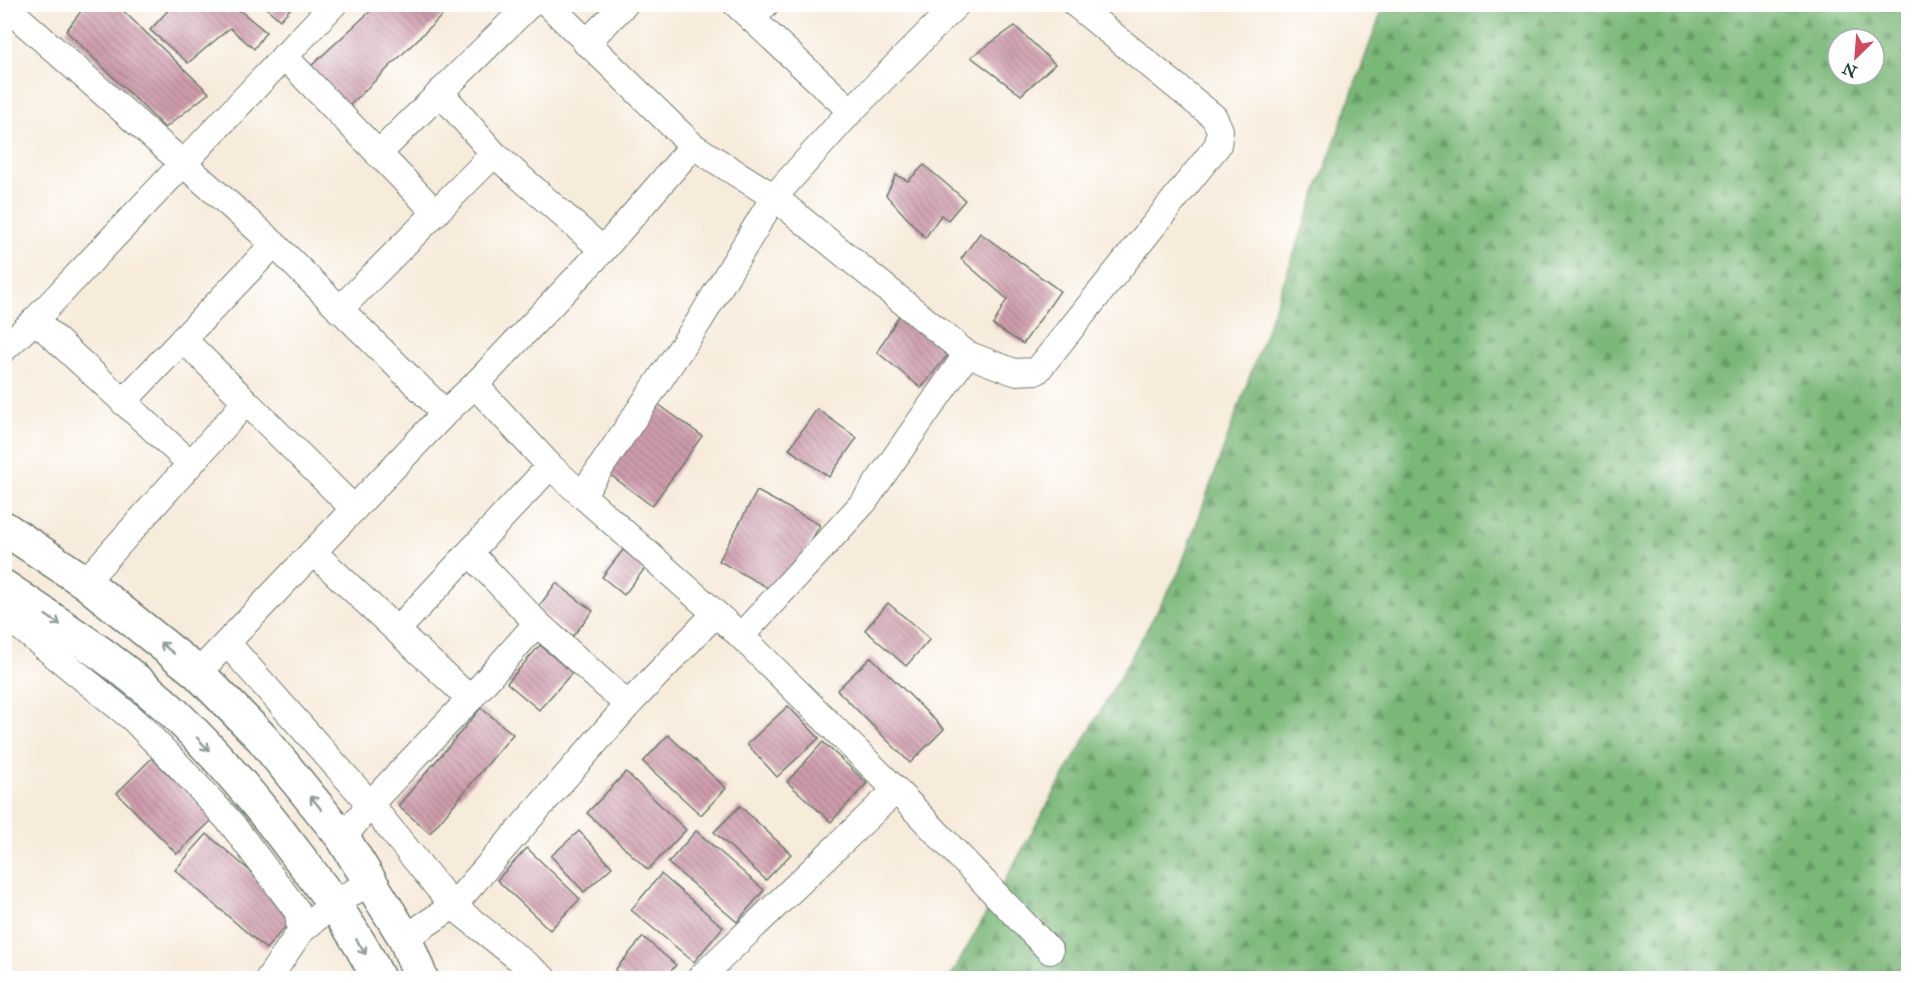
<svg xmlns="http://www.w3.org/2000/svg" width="1913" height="983" viewBox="0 0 1913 983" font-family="'IM FELL Great Primer',serif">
<defs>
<pattern id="forest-firs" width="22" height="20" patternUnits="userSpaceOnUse" patternTransform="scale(1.5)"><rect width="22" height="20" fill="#7ab878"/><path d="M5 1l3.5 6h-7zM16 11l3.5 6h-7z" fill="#639763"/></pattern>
<pattern id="building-back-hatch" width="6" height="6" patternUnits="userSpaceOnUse" patternTransform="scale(1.5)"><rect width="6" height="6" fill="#ce9cac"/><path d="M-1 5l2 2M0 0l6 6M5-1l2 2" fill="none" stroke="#a7808d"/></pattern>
</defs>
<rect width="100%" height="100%" fill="#fff"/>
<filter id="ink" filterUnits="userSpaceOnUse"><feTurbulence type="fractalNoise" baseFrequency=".0167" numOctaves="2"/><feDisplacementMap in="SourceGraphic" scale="12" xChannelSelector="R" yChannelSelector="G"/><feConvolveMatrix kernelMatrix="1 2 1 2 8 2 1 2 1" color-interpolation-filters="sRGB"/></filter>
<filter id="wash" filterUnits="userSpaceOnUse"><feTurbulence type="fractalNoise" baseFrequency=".008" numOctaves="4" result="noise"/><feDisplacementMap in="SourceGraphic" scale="24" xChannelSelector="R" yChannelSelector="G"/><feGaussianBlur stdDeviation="1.35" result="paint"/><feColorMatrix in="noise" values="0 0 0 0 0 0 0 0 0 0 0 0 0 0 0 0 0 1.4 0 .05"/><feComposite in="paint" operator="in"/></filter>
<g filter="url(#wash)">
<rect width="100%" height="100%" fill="#f7ebda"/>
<path fill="url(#forest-firs)" stroke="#4c7a56" stroke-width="1.5" fill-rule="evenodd" d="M1384 5H1908V978H950L1179 572ZM1838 39H1874V75H1838Z"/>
<g id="blocks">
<g fill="url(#building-back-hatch)">
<path d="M84 4H116L209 93 165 128 66 31 85 6Z"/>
<path d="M174 4H232L266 32 254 49 230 28 188 63 150 30Z"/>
<path d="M262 4H295L280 20Z"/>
<path d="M378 4H454L349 106 310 67Z"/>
<path d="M1015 26 1055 64 1021 95 971 57Z"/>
<path d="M924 165 965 200 948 220 941 215 925 238 886 195 896 175 908 181Z"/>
<path d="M980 233 1060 291 1023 344 993 325 1007 299 961 259Z"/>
<path d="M900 314 951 351 921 388 877 352Z"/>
<path d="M658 404 702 436 652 506 608 473Z"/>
<path d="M817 409 857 438 829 477 789 449Z"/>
<path d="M757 491 820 525 781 595 719 561Z"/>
<path d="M623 550 646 567 624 595 602 577Z"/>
<path d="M556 583 593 611 573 636 537 609Z"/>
<path d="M888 603 930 639 906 666 865 630Z"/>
<path d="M540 645 572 673 539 710 507 683Z"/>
<path d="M871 657 944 729 910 763 837 690Z"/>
<path d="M788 706 819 738 777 777 747 744Z"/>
<path d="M481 708 513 734 430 833 398 806Z"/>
<path d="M668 735 726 788 701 815 643 762Z"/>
<path d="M823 742 867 783 831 822 787 782Z"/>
<path d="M152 758 213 819 177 854 117 793Z"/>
<path d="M626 772 686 830 648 870 587 813Z"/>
<path d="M740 806 791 854 766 880 714 832Z"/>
<path d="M579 831 612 867 584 892 551 856Z"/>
<path d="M696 831 764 890 737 922 668 863Z"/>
<path d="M207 834 298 912 266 949 175 870Z"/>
<path d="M527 848 580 899 550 930 497 880Z"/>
<path d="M661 874 723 927 694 962 631 910Z"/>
<path d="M643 937 676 965 665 978H625L615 970Z"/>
</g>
</g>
</g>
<g filter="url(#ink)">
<use href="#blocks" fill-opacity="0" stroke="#6b7a6e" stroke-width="1.5"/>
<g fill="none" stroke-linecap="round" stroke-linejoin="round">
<defs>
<g id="street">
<path d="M548 4 693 146 774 197 967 354 1014 372 1037 371 1218 145 1220 130 1214 117 1075 4"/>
<path d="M736 4 752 19"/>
<path d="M766 4 752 19 851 111"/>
<path d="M957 4 851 111 774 197 698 323 582 495 741 636 896 790 1050 951"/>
<path d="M4 5 274 244 445 413 475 385 550 466 582 495"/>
<path d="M586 43 625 4"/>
<path d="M284 56 436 213"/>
<path d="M440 92 494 154 603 250"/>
<path d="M378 154 530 4"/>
<path d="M339 310 494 154"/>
<path d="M35 320 190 463"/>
<path d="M183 339 354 509"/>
<path d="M4 349 35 320 334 4"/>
<path d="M475 385 603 250 693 146"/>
<path d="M123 402 274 244"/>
<path d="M313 552 470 699"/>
<path d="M470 553 537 623 628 705"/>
<path d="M85 582 246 402"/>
<path d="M8 589V611L15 623 133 719 181 768 231 823 298 912 300 932"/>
<path d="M398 629 550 466"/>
<path d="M741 636 864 502 967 354"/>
<path d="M227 643 370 804 453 906 543 978"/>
<path d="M198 673 445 413"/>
<path d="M343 838 370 804 470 699 537 623"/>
<path d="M405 938 453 906 628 705 715 614"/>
<path d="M269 978 300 932 334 903 369 883"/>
<path d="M700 978 896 790"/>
</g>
<g id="secondary">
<path d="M4 528 85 582 198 673 262 738 343 838 405 938 421 978"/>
<path d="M4 587C63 627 125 666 176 715 221 758 261 807 298 856 328 895 357 934 378 978"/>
</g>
</defs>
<use href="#street" stroke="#6b7a6e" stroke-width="28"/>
<use href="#secondary" stroke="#6b7a6e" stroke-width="36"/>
<use href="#street" stroke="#fff" stroke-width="26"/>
<use href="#secondary" stroke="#fff" stroke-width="33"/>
</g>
<defs><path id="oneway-shaft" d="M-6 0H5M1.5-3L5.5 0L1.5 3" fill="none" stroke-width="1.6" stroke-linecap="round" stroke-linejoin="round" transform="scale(1.5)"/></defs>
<g stroke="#8f9e9a">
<use href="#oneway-shaft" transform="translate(53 620) rotate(34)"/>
<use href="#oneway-shaft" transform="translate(167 648) rotate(-141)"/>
<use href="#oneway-shaft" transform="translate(203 744) rotate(47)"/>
<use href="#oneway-shaft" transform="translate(316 803) rotate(-129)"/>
<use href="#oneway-shaft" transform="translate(361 947) rotate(58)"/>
</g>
</g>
<rect width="1913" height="983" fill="none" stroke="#fff" stroke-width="24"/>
<g transform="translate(1856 57) rotate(205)"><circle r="28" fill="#ffffff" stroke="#a5b1ae" stroke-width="1.5"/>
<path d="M0-4.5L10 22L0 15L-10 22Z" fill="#d1495b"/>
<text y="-9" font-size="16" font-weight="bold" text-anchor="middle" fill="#1f3d34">N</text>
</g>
</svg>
